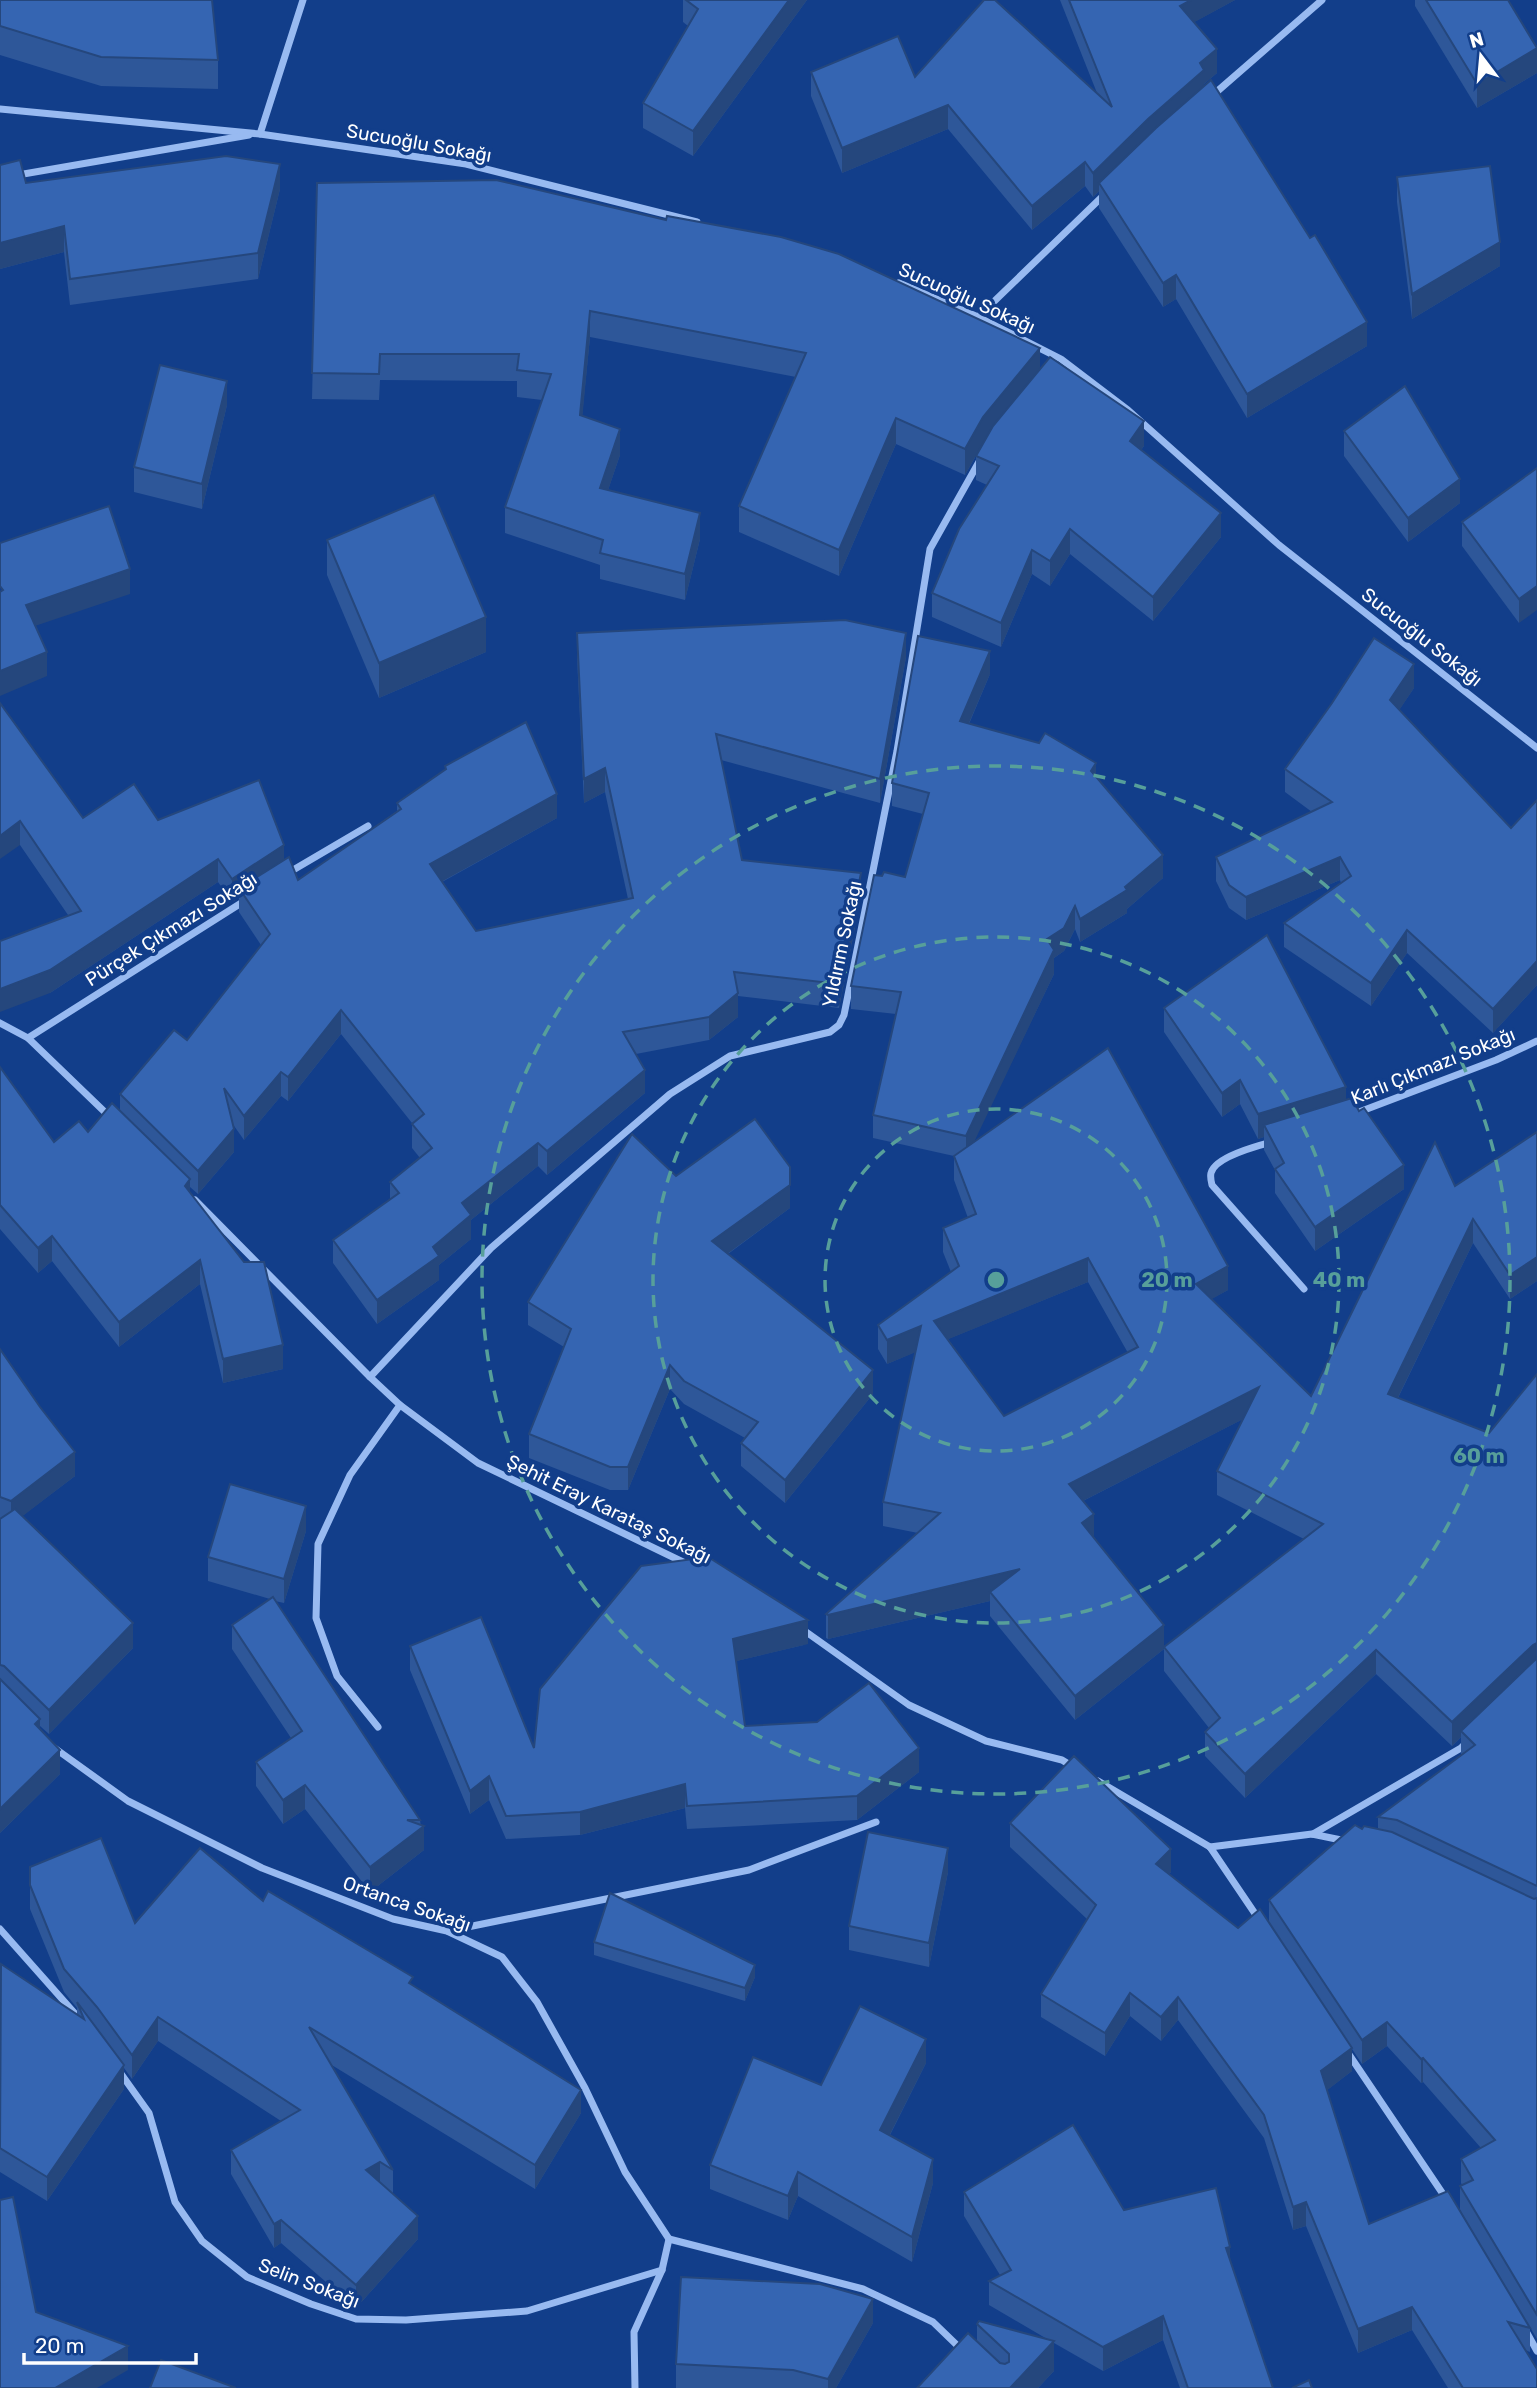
<svg xmlns="http://www.w3.org/2000/svg" width="1537" height="2388" viewBox="0 0 1537 2388" font-family="Rubik,sans-serif">
<rect width="100%" height="100%" fill="#123e8a"/>
<g fill="none" stroke-linecap="round" stroke-linejoin="round">
<g stroke="#98baf1" stroke-width="7">
<path d="M1213 95 1322 0"/>
<path d="M0 109 260 134 466 164 697 222"/>
<path d="M260 134 303 0"/>
<path d="M0 178 249 135"/>
<path d="M899 283 978 317 1061 359 1128 410 1279 545 1537 748"/>
<path d="M978 317 1106 193"/>
<path d="M288 873 368 826"/>
<path d="M0 1023 28 1038 111 1118"/>
<path d="M28 1038 246 900"/>
<path d="M1359 1112 1496 1060 1537 1041"/>
<path d="M1272 1142C1257 1146 1215 1157 1211 1173 1210 1177 1211 1181 1212 1185L1304 1289"/>
<path d="M195 1200 370 1377 400 1405 478 1463 685 1563"/>
<path d="M370 1377 491 1248 670 1094 730 1056 830 1032 839 1025 844 1015 897 751 930 549 980 460"/>
<path d="M802 1629 909 1705 986 1741 1062 1760 1075 1768"/>
<path d="M378 1727 337 1676 316 1618 318 1544 350 1475 400 1405"/>
<path d="M53 1747 128 1801 262 1868 393 1919 447 1931 502 1957 537 2002 585 2088 625 2172 669 2239 662 2270 634 2332 635 2388"/>
<path d="M1098 1781 1210 1847 1260 1921"/>
<path d="M1313 1834 1461 1748 1468 1741"/>
<path d="M1210 1847 1312 1834 1346 1841"/>
<path d="M0 1929 78 2017"/>
<path d="M448 1931 749 1870 876 1822"/>
<path d="M1348 2053 1447 2200"/>
<path d="M119 2071 149 2113 175 2202 202 2241 247 2277 311 2304 356 2319 406 2320 527 2311 662 2270"/>
<path d="M669 2239 863 2289 933 2322 962 2350"/>
<path d="M1527 2333 1537 2351"/>
</g>
</g>
<g fill="#2e5799" fill-rule="evenodd">
<path d="M0 0 218 60V89L101 86 0 55Z"/>
<path d="M683 0H807L693 156 643 128V103L688 26 683 22Z"/>
<path d="M1060 0H1235L1194 22 1217 73 1204 84V86L1367 346 1247 418 1176 299 1163 307 1099 208V191L1093 197 1085 186 1032 230 948 129 842 173 811 96V72L915 77 1097 93Z"/>
<path d="M1415 0H1508L1537 47V73L1477 108 1415 6Z"/>
<path d="M0 165 26 183 280 189 258 279 70 305 64 252 0 269Z"/>
<path d="M1397 177 1500 266 1412 319 1397 202Z"/>
<path d="M317 183 1040 369 1144 446 1141 450 1221 537 1153 621 1070 554 1050 586 1032 574 1001 647 932 617V593L987 485 976 480V456L984 442 965 475 896 444 839 576 739 532V506L796 377 590 337 582 416 620 455 608 490 700 539 685 600 600 579V565L505 533V507L542 400 517 397V381L380 380 379 400 312 399Z"/>
<path d="M227 405 202 509 134 492V467Z"/>
<path d="M1344 431 1460 503 1408 542 1344 456Z"/>
<path d="M1537 468 1519 623 1462 546V522Z"/>
<path d="M327 540 486 652 379 698 327 575Z"/>
<path d="M577 633 906 657 880 803 721 760 742 860 861 897 839 1008 738 996V1017L709 1040 636 1054 645 1093 547 1175 538 1166 471 1220V1239L439 1265V1280L377 1324 333 1263V1240L390 1199V1182L420 1158 412 1148V1123L341 1034 288 1101 281 1096 244 1140 232 1123 234 1152 198 1194 190 1187V1192L283 1369 223 1383 200 1284 119 1347 52 1261 38 1273 0 1229V1067L54 1142 88 1132 120 1111V1094L187 1040 261 945 239 912V898L232 902 218 882 50 993 68 915 20 845 0 703 83 818 158 820 284 859 298 880 397 811V803L445 770V766L557 818 442 882 476 931 628 899 605 792 584 803 577 657Z"/>
<path d="M990 674 969 724 1096 777 1163 878 1127 909V913L1080 942 1075 929 1064 951 1054 958V974L973 1142 1228 1290 1211 1299 1311 1396 1455 1186 1537 1132V1281L1510 1299 1473 1243 1398 1398 1489 1433 1537 1374V2339L1460 2210V2186L1462 2185 1461 2183V2159L1481 2148 1423 2082 1421 2083 1387 2046 1362 2064 1352 2049V2071L1327 2090 1369 2224 1530 2328V2352L1525 2350 1537 2388H1448L1412 2330 1358 2353 1306 2226 1293 2230 1264 2138 1178 2020 1161 2041 1130 2016 1105 2056 1041 2017V1994L1087 1919 1010 1847V1823L1171 1872 1169 1874 1238 1928 1269 1923V1900L1362 1829H1378V1817L1461 1755V1737L1452 1746 1376 1674 1245 1798 1205 1756V1732L1209 1728 1164 1671V1647L1304 1539 1217 1495V1471L1243 1419 1083 1501 1094 1537 1164 1649 1075 1720 990 1616V1601L828 1639 826 1638V1614L918 1533 883 1526V1502L915 1352 887 1364 878 1349V1325L951 1272 943 1252V1228L968 1218 954 1180V1156L873 1138V1115L896 1014 851 1009V986L882 876 905 877 923 814 892 806V783ZM1088 1282 1128 1353 1004 1416 948 1339Z"/>
<path d="M1414 688 1399 710 1511 828 1537 800V985L1493 1033 1407 953 1371 1006 1284 947V923L1341 883 1340 880 1246 920 1229 908 1216 881V857L1312 812 1285 792V769L1332 703Z"/>
<path d="M1164 1008 1346 1100 1359 1111 1404 1189 1315 1251 1275 1193V1170L1264 1150V1137L1258 1139 1240 1104 1222 1117 1164 1032Z"/>
<path d="M676 1176 790 1208 728 1254 873 1394 785 1503 741 1466V1443L745 1438 684 1404 670 1389 628 1490H610L529 1458V1434L564 1347 528 1325V1302Z"/>
<path d="M0 1349 75 1476 22 1516 133 1648 49 1734 40 1726V1730L60 1774 0 1833Z"/>
<path d="M306 1531 284 1603 275 1601 420 1820 424 1850 370 1892 305 1809 283 1824 256 1786V1762L291 1738 232 1649V1625L270 1599 208 1581V1557Z"/>
<path d="M808 1644 736 1661 745 1726 919 1772 857 1820 687 1829 685 1808 580 1835 506 1839 489 1800 470 1814 410 1670V1646L534 1748 540 1689Z"/>
<path d="M30 1867 135 1923 263 1901 413 1986 581 2113 535 2189 330 2064 393 2170V2194L418 2239 356 2308 281 2243 274 2248 231 2174V2150L281 2121 158 2041 132 2079 124 2068V2089L47 2201 0 2172V1965L77 2014V2008L64 1992 30 1909Z"/>
<path d="M948 1872 929 1967 849 1950V1926Z"/>
<path d="M594 1942 755 1977 745 2001 594 1955Z"/>
<path d="M926 2063 890 2135 933 2183 912 2262 798 2196 788 2220 710 2189V2165L821 2085Z"/>
<path d="M964 2192 1124 2210 1230 2262 1273 2388H1180L1163 2340 1103 2371 1054 2343V2371L1038 2388H917L977 2341V2324L1047 2339 989 2305V2281L1000 2275 964 2216Z"/>
<path d="M873 2323 836 2388H676V2364Z"/>
</g>
<g fill="#25477d">
<path d="M789 0H807L693 156V131Z"/>
<path d="M1191 0H1235L1180 30V6Z"/>
<path d="M1537 48V73L1477 108V84Z"/>
<path d="M1217 49V73L1204 84V94L1099 183V191L1093 197V173L1200 63Z"/>
<path d="M948 105V129L842 173V148Z"/>
<path d="M1085 162V186L1032 230V206Z"/>
<path d="M280 164V189L258 279V253Z"/>
<path d="M64 226V252L0 269V243Z"/>
<path d="M1500 242V266L1412 319V294Z"/>
<path d="M1176 275V299L1163 307V283Z"/>
<path d="M590 311V337L580 442V415Z"/>
<path d="M1367 322V346L1247 418V394Z"/>
<path d="M1040 348V375L983 443 965 475V449L983 417Z"/>
<path d="M227 381V405L202 509V484Z"/>
<path d="M896 418V444L839 576V550Z"/>
<path d="M1144 421V446L1130 465V441Z"/>
<path d="M620 429V455L600 514V488Z"/>
<path d="M1460 479V503L1408 542V518Z"/>
<path d="M700 513V539L685 600V574Z"/>
<path d="M1221 513V537L1153 621V597Z"/>
<path d="M1070 529V554L1050 586V561Z"/>
<path d="M1032 550V574L1001 647V623Z"/>
<path d="M130 569V594L26 629V605Z"/>
<path d="M1537 586V610L1519 623V599Z"/>
<path d="M486 617V652L379 698V663Z"/>
<path d="M906 633V657L880 803V779Z"/>
<path d="M990 651V674L960 744V721Z"/>
<path d="M47 652V676L0 696V671Z"/>
<path d="M1414 664V688L1390 724V700Z"/>
<path d="M1096 763V786L1091 771Z"/>
<path d="M605 768V792L584 803V779Z"/>
<path d="M557 794V818L430 888V864Z"/>
<path d="M20 821V845L0 859V836Z"/>
<path d="M284 845V869L239 888V898L232 902V879Z"/>
<path d="M1163 855V878L1127 909V913L1080 942V919L1125 887Z"/>
<path d="M1340 857V880L1246 920V897Z"/>
<path d="M218 859V882L50 993 0 1012V989Z"/>
<path d="M861 873V897L839 1008V984Z"/>
<path d="M1075 906V929L1064 951 1054 958V974L966 1159V1136L1047 939Z"/>
<path d="M1407 930V953L1371 1006V983Z"/>
<path d="M1537 961V985L1493 1033V1009Z"/>
<path d="M738 993V1017L709 1040V1017Z"/>
<path d="M341 1010V1034L288 1101V1077Z"/>
<path d="M645 1070V1093L547 1175V1151Z"/>
<path d="M281 1072V1096L244 1140V1116Z"/>
<path d="M1240 1080V1104L1222 1117V1093Z"/>
<path d="M1346 1087V1111L1264 1125V1137L1258 1139V1114Z"/>
<path d="M234 1129V1152L198 1194V1171Z"/>
<path d="M538 1143V1166L471 1220V1239L439 1265V1280L377 1324V1300L433 1247 462 1203Z"/>
<path d="M1404 1165V1189L1315 1251V1227Z"/>
<path d="M190 1179V1204L185 1186Z"/>
<path d="M790 1185V1208L712 1265V1241Z"/>
<path d="M1473 1219V1243L1388 1418V1394Z"/>
<path d="M52 1236V1261L38 1273V1248Z"/>
<path d="M1537 1257V1281L1510 1299V1275Z"/>
<path d="M1088 1258V1282L934 1345V1321Z"/>
<path d="M200 1260V1284L119 1347V1322Z"/>
<path d="M1228 1266V1290L1196 1308V1284Z"/>
<path d="M921 1326V1350L887 1364V1340Z"/>
<path d="M283 1345V1369L223 1383V1359Z"/>
<path d="M670 1365V1389L628 1490V1467Z"/>
<path d="M873 1370V1394L785 1503V1480Z"/>
<path d="M1259 1387V1411L1069 1508V1484Z"/>
<path d="M75 1452V1476L11 1525V1501Z"/>
<path d="M306 1506V1531L284 1603V1579Z"/>
<path d="M1094 1514V1538L1082 1523Z"/>
<path d="M1020 1569 990 1592V1601L828 1639V1615Z"/>
<path d="M808 1620V1644L733 1662V1639Z"/>
<path d="M133 1623V1648L49 1734V1710Z"/>
<path d="M1164 1625V1649L1075 1720V1696Z"/>
<path d="M1537 1643V1667L1461 1731V1737L1452 1746V1722L1533 1645Z"/>
<path d="M1376 1650V1674L1245 1798V1774Z"/>
<path d="M40 1719V1743L35 1724Z"/>
<path d="M919 1748V1772L857 1820V1796Z"/>
<path d="M60 1750V1774L0 1833V1809Z"/>
<path d="M489 1776V1800L470 1814V1791Z"/>
<path d="M685 1784V1808L580 1835V1812Z"/>
<path d="M305 1785V1809L283 1824V1800Z"/>
<path d="M424 1826V1850L370 1892V1867Z"/>
<path d="M948 1848V1872L929 1967V1943Z"/>
<path d="M1171 1849V1872L1156 1887V1864Z"/>
<path d="M755 1965V1977L745 2001V1988Z"/>
<path d="M1130 1993V2016L1105 2056V2033Z"/>
<path d="M1178 1997V2020L1161 2041V2017Z"/>
<path d="M158 2017V2041L132 2079V2055Z"/>
<path d="M1387 2022V2046L1362 2064V2040Z"/>
<path d="M926 2039V2063L880 2154V2130Z"/>
<path d="M1352 2048V2071L1321 2095V2071Z"/>
<path d="M1423 2058V2082L1421 2083V2059Z"/>
<path d="M124 2065V2089L47 2201V2177Z"/>
<path d="M581 2090V2113L535 2189V2165Z"/>
<path d="M933 2159V2183L912 2262V2237Z"/>
<path d="M380 2162V2185L366 2170Z"/>
<path d="M798 2172V2196L788 2220V2196Z"/>
<path d="M1306 2202V2226L1293 2230V2207Z"/>
<path d="M418 2216V2239L356 2308V2285Z"/>
<path d="M281 2220V2243L274 2248V2224Z"/>
<path d="M1230 2247V2272L1226 2248Z"/>
<path d="M873 2299V2323L836 2388H828V2379Z"/>
<path d="M1412 2307V2330L1358 2353V2329Z"/>
<path d="M1163 2316V2340L1103 2371V2347Z"/>
<path d="M1054 2341V2371L1038 2388H1010Z"/>
<path d="M128 2346V2370L97 2388H55Z"/>
</g>
<g fill="#3565b2" stroke="#25477d" stroke-width="2" fill-rule="evenodd">
<path d="M0 0H212L218 60 101 57 0 26Z"/>
<path d="M686 0H789L693 131 643 103 698 9Z"/>
<path d="M984 0H995L1112 107 1069 0H1191L1180 6 1217 49 1200 63 1204 70 1148 119 1093 173 1085 162 1032 206 948 105 842 148 811 72 898 36 915 77Z"/>
<path d="M1426 0H1508L1537 48 1477 84Z"/>
<path d="M1211 80 1310 238 1315 235 1367 322 1247 394 1176 275 1163 283 1099 183 1156 128Z"/>
<path d="M226 156 280 164 258 253 70 279 64 226 0 243V165L20 160 26 183Z"/>
<path d="M1490 166 1500 242 1412 294 1397 177Z"/>
<path d="M496 180 666 220 667 216 781 237 839 254 1040 348 983 417 965 449 896 418 839 550 739 506 806 353 590 311 580 415 620 429 600 488 700 513 685 574 600 553 603 540 505 507 551 374 517 370 519 354H380L379 374 312 373 317 183Z"/>
<path d="M1050 357 1144 421 1130 441 1221 513 1153 597 1070 529 1050 561 1032 550 1001 623 932 593 959 529 999 466 976 456 993 426Z"/>
<path d="M160 365 227 381 202 484 134 467Z"/>
<path d="M1405 386 1460 479 1408 518 1344 431Z"/>
<path d="M1537 468V586L1519 599 1462 522Z"/>
<path d="M434 495 486 617 379 663 327 540Z"/>
<path d="M109 506 130 569 26 605 47 652 0 671V592L3 590 0 586V543Z"/>
<path d="M845 620 906 633 880 779 716 734 742 860 861 873 839 984 734 972 738 993 709 1017 623 1032 645 1070 547 1151 538 1143 462 1203 471 1215 433 1247 439 1256 377 1300 333 1240 399 1193 390 1182 432 1148 412 1124 424 1114 341 1010 288 1077 281 1072 244 1116 224 1088 234 1129 198 1171 120 1094 174 1030 187 1040 270 934 239 888 289 857 298 880 401 809 397 803 446 769 445 766 526 722 557 794 430 864 476 931 633 898 605 768 584 779 577 633Z"/>
<path d="M918 636 990 651 960 721 1039 743 1045 733 1096 763 1091 771 1163 855 1125 887 1127 890 1080 919 1075 906 1064 928 1047 939 1054 950 966 1136 873 1115 901 992 851 986 874 875 882 876 884 872 905 877 929 793 892 783Z"/>
<path d="M1374 638 1414 664 1390 700 1511 828 1537 800V961L1493 1009 1407 930 1371 983 1284 923 1351 876 1340 857 1246 897 1229 885 1216 857 1332 802 1285 769 1332 703Z"/>
<path d="M0 703 83 818 134 784 158 820 259 780 284 845 232 879 218 859 50 970 0 989V941L81 911 20 821 0 836Z"/>
<path d="M1267 935 1346 1087 1258 1114 1240 1080 1222 1093 1164 1008Z"/>
<path d="M1108 1048 1228 1266 1196 1284 1311 1396 1435 1142 1455 1186 1537 1132V1257L1510 1275 1473 1219 1388 1394 1489 1433 1537 1374V1643L1533 1645 1452 1722 1376 1650 1245 1774 1205 1732 1220 1718 1164 1647 1323 1524 1217 1471 1259 1387 1069 1484 1094 1514 1082 1523 1164 1625 1075 1696 990 1592 1020 1569 828 1615 826 1614 940 1513 883 1502 921 1326 887 1340 878 1325 959 1266 943 1228 976 1214 954 1156ZM1088 1258 1138 1347 1004 1416 934 1321Z"/>
<path d="M0 1067 54 1142 79 1121 88 1132 112 1103 190 1179 185 1186 244 1262H264L283 1345 223 1359 200 1260 119 1322 52 1236 38 1248 0 1205Z"/>
<path d="M1352 1098 1359 1111 1364 1108 1404 1165 1315 1227 1275 1169 1284 1163 1264 1125Z"/>
<path d="M755 1119 790 1167V1185L712 1241 873 1370 785 1480 741 1443 758 1422 684 1381 670 1365 628 1467H610L529 1434 571 1329 528 1302 632 1134 676 1176Z"/>
<path d="M0 1349 40 1407 75 1452 11 1501 0 1497Z"/>
<path d="M230 1484 306 1506 284 1579 208 1557Z"/>
<path d="M15 1509 133 1623 49 1710 4 1666 0 1665V1519Z"/>
<path d="M708 1557 808 1620 733 1639 745 1726 817 1722 869 1683 919 1748 857 1796 687 1806 685 1784 580 1812 506 1816 489 1776 470 1791 410 1646 481 1617 534 1748 540 1689 641 1566Z"/>
<path d="M273 1597 420 1820H407L424 1826 370 1867 305 1785 283 1800 256 1762 302 1731 232 1625Z"/>
<path d="M1537 1658V1886L1397 1820 1378 1817 1475 1745 1461 1731Z"/>
<path d="M0 1679 40 1719 35 1724 60 1750 0 1809Z"/>
<path d="M1074 1756 1171 1849 1156 1864 1238 1928 1260 1909 1352 2048 1321 2071 1369 2224 1448 2191 1530 2328 1508 2322 1537 2369V2388H1463L1412 2307 1358 2329 1306 2202 1293 2207 1264 2115 1178 1997 1161 2017 1130 1993 1105 2033 1041 1994 1096 1905 1010 1823Z"/>
<path d="M1355 1825 1362 1829 1364 1826 1392 1832 1534 1899 1537 1898V2315L1460 2186 1473 2180 1461 2159 1495 2140 1423 2058 1421 2059 1387 2022 1362 2040 1269 1900Z"/>
<path d="M868 1832 948 1848 929 1943 849 1926Z"/>
<path d="M101 1838 135 1923 200 1848 263 1901 268 1891 413 1977 409 1983 581 2090 535 2165 309 2027 393 2170 380 2162 366 2170 418 2216 356 2285 281 2220 274 2224 231 2150 300 2110 158 2017 132 2055 97 2007 64 1969 30 1885V1867Z"/>
<path d="M610 1893 755 1965 745 1988 594 1942Z"/>
<path d="M1 1964 84 2019 77 2002 124 2065 47 2177 0 2148Z"/>
<path d="M860 2006 926 2039 880 2130 933 2159 912 2237 798 2172 788 2196 710 2165 753 2057 821 2085Z"/>
<path d="M1073 2125 1124 2210 1216 2188 1230 2247 1226 2248 1273 2388H1188L1163 2316 1103 2347 989 2281 1011 2270 964 2192Z"/>
<path d="M13 2197 36 2312 128 2346 55 2388H0V2200Z"/>
<path d="M681 2277 820 2284 873 2299 828 2379 793 2370 676 2364Z"/>
<path d="M979 2321 1054 2341 1010 2388H917L968 2333 1000 2363 1005 2364 1009 2362V2354L977 2324Z"/>
<path d="M161 2360 236 2388H150Z"/>
<path d="M1309 2380 1312 2388H1292Z"/>
</g>
<g fill="none" stroke="#579f9a" stroke-width="3.5" stroke-dasharray="12 9">
<circle cx="996" cy="1280" r="171"/>
<circle cx="996" cy="1280" r="343"/>
<circle cx="996" cy="1280" r="514"/>
</g>
<g text-anchor="middle" dominant-baseline="central" stroke-width="7" stroke-linejoin="round" paint-order="stroke">
<g font-size="19" fill="#fff" stroke="#123e8a">
<text transform="translate(419 143) rotate(10)">Sucuoğlu Sokağı</text>
<text transform="translate(967 298) rotate(24)">Sucuoğlu Sokağı</text>
<text transform="translate(1422 637) rotate(38)">Sucuoğlu Sokağı</text>
<text transform="translate(171 929) rotate(-32)">Pürçek Çıkmazı Sokağı</text>
<text transform="translate(842 944) rotate(-78)">Yıldırım Sokağı</text>
<text transform="translate(1433 1066) rotate(-22)">Karlı Çıkmazı Sokağı</text>
<text transform="translate(609 1509) rotate(26)">Şehit Eray Karataş Sokağı</text>
<text transform="translate(407 1904) rotate(19)">Ortanca Sokağı</text>
<text transform="translate(309 2283) rotate(21)">Selin Sokağı</text>
</g>
</g>
<circle cx="996" cy="1280" r="10" fill="#579f9a" stroke="#123e8a" stroke-width="3.5"/>
<g font-size="21" text-anchor="middle" font-weight="bold" fill="#579f9a" stroke="#123e8a" stroke-width="7" stroke-linejoin="round" paint-order="stroke">
<text x="1167" y="1287">20 m</text>
<text x="1339" y="1287">40 m</text>
<text x="1479" y="1463">60 m</text>
</g>
<g transform="translate(1481 56) rotate(344)" stroke="#123e8a" stroke-width="5" paint-order="stroke">
<path d="M0-5L12 26L0 18L-12 26Z" fill="#ffffff"/>
<text y="-10" font-size="19" font-weight="bold" text-anchor="middle" fill="#ffffff">N</text>
</g>
<path d="M24 2353v10h172v-10" fill="none" stroke="#ffffff" stroke-width="3.5"/>
<text x="35" y="2353" font-size="21" fill="#ffffff" stroke="#123e8a" stroke-width="5" paint-order="stroke">20 m</text>
</svg>
